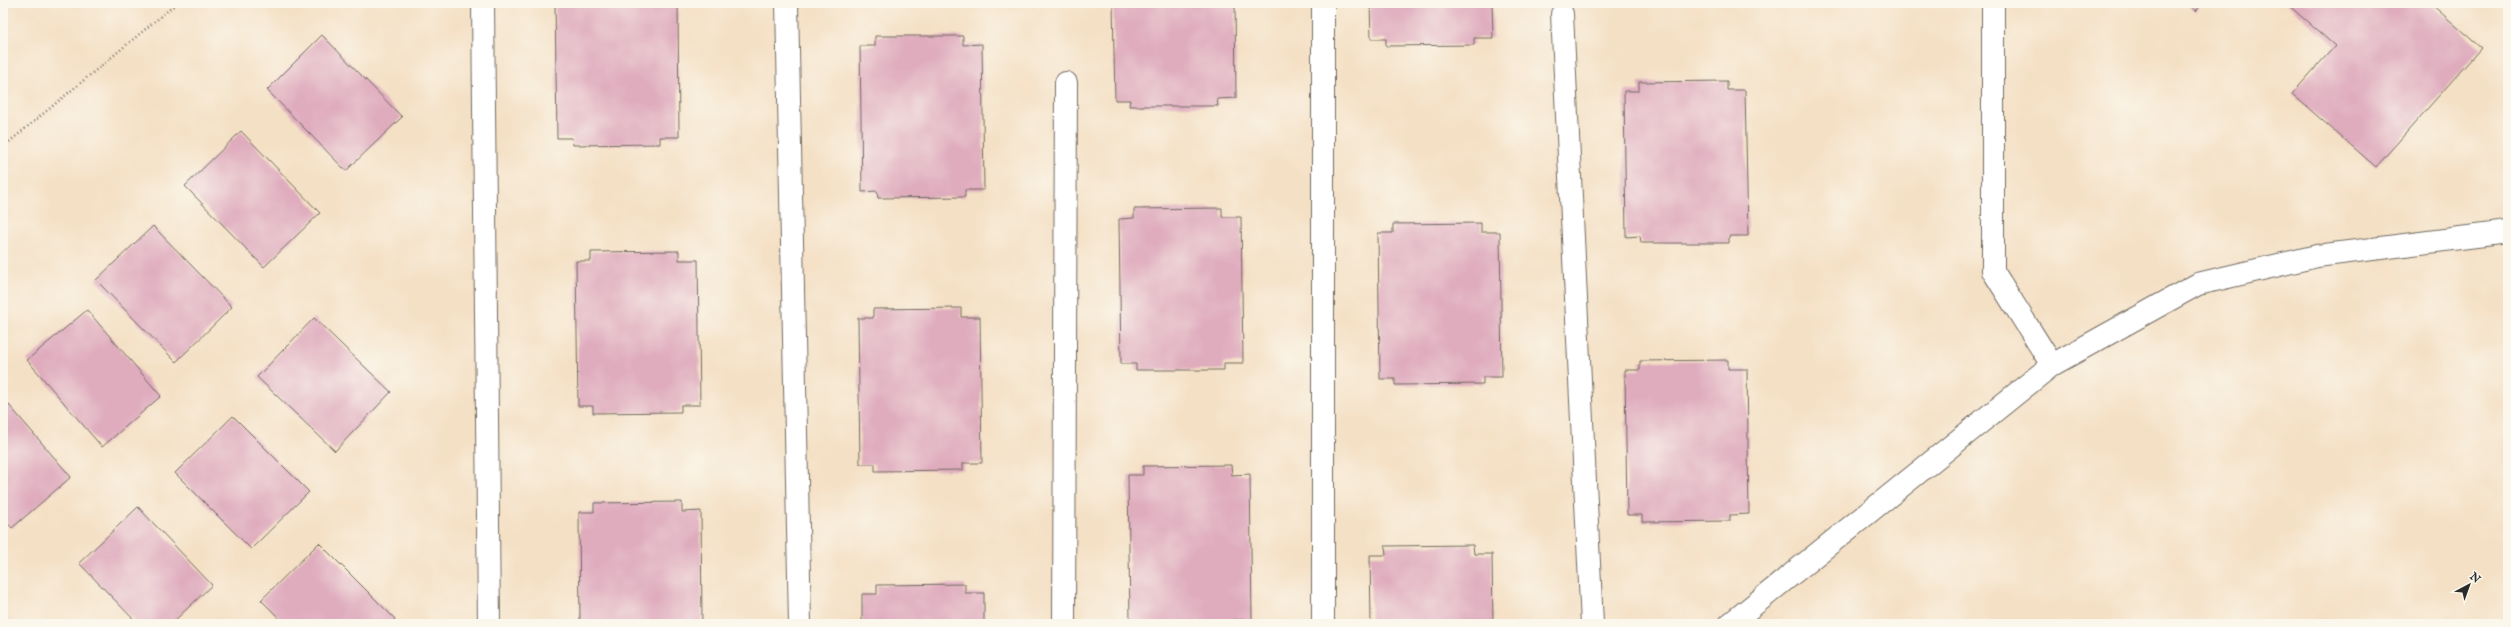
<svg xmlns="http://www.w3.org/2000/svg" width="2511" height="627" viewBox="0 0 2511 627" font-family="'IM FELL English',serif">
<rect width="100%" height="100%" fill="#fbf7ec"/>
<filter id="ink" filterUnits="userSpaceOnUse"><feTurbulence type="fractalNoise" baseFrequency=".025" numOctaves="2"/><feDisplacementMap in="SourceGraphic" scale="8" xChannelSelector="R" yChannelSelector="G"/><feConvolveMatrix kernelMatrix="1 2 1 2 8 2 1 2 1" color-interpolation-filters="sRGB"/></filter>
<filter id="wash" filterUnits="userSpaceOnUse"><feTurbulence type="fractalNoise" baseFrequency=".012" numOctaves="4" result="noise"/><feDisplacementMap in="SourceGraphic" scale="16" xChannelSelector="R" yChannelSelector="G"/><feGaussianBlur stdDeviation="0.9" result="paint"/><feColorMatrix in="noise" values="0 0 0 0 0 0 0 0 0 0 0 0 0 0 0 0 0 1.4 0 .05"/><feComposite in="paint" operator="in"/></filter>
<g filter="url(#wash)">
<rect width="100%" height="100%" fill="#f4e0c5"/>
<g id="blocks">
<g fill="#dfacbe">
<path d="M555 3H678L679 137H660V144L573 145 572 138H557Z"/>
<path d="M1113 3H1235L1236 98 1217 99 1218 106H1129L1130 100H1115Z"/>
<path d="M1370 3H1492L1493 38H1474V45L1386 46V39H1371Z"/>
<path d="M2187 3H2203L2196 11Z"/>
<path d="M2286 3H2430L2481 48 2376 167 2292 94 2335 46Z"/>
<path d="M322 35 402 117 346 171 267 90Z"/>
<path d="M875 36H963V45L982 44 984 190H965V197L878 198 877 191 862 192 860 46H875Z"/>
<path d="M1727 81V90H1745L1748 236H1729V243H1641L1640 236 1626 237 1624 91H1639V82Z"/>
<path d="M241 131 320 213 264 267 185 186Z"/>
<path d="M1222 208V217H1241L1243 363H1224V370H1136V364H1121L1119 219 1134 218V209Z"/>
<path d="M1481 223V232H1500L1502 377H1483V384L1395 385V379H1380L1378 233H1393V224Z"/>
<path d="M153 226 232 307 176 362 96 280Z"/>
<path d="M679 251V260H698L700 405H681V412L593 413V406H578L576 261H591V252Z"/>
<path d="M961 308V317H980L982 463H963V470L875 471V464H860L858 318H873V309Z"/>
<path d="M87 310 161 396 102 447 27 360Z"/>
<path d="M314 318 391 392 335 451 257 377Z"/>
<path d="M1728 360V369H1747L1749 514 1730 515V521L1642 522V515H1627L1625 370H1640V361Z"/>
<path d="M3 398 71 477 12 528 3 518Z"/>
<path d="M233 416 309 492 251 549 175 473Z"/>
<path d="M1231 465 1232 475 1250 474 1252 620H1233V624H1145V621H1130L1128 475H1143V466Z"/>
<path d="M682 502V512L701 511 702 624H580L579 512H594V503Z"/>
<path d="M138 507 212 585 171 624H138L79 563Z"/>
<path d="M319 543 395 619 390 624H285L261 600Z"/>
<path d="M1473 545 1474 554H1492L1493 624H1371L1370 555H1386L1385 546Z"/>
<path d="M965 584V593H984V624H862V594H877V585Z"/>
</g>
</g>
</g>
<g filter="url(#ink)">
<use href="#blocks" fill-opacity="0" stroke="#716a61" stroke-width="1"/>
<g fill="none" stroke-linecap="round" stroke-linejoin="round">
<defs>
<g id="minor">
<path d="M483 3 489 624"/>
<path d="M787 3 800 624"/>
<path d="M1323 3V624"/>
<path d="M1993 3V271L2052 365"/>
<path d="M1562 14 1592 624"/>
<path d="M1064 624 1066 83"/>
<path d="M1730 624 2052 365 2198 284 2317 256 2508 232"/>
</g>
</defs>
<use href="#minor" stroke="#716a61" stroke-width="24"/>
<path stroke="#716a61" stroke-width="2.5" stroke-dasharray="1 3" stroke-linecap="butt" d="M3 147 177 3"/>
<use href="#minor" stroke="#fff" stroke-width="22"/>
</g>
</g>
<rect width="2511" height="627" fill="none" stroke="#fbf7ec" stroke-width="16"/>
<g transform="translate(2469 585) rotate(41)" stroke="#fbf7ec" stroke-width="3" paint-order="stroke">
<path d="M0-3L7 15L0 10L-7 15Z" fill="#2b2b2b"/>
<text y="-6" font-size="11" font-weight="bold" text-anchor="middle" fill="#2b2b2b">N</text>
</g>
</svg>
